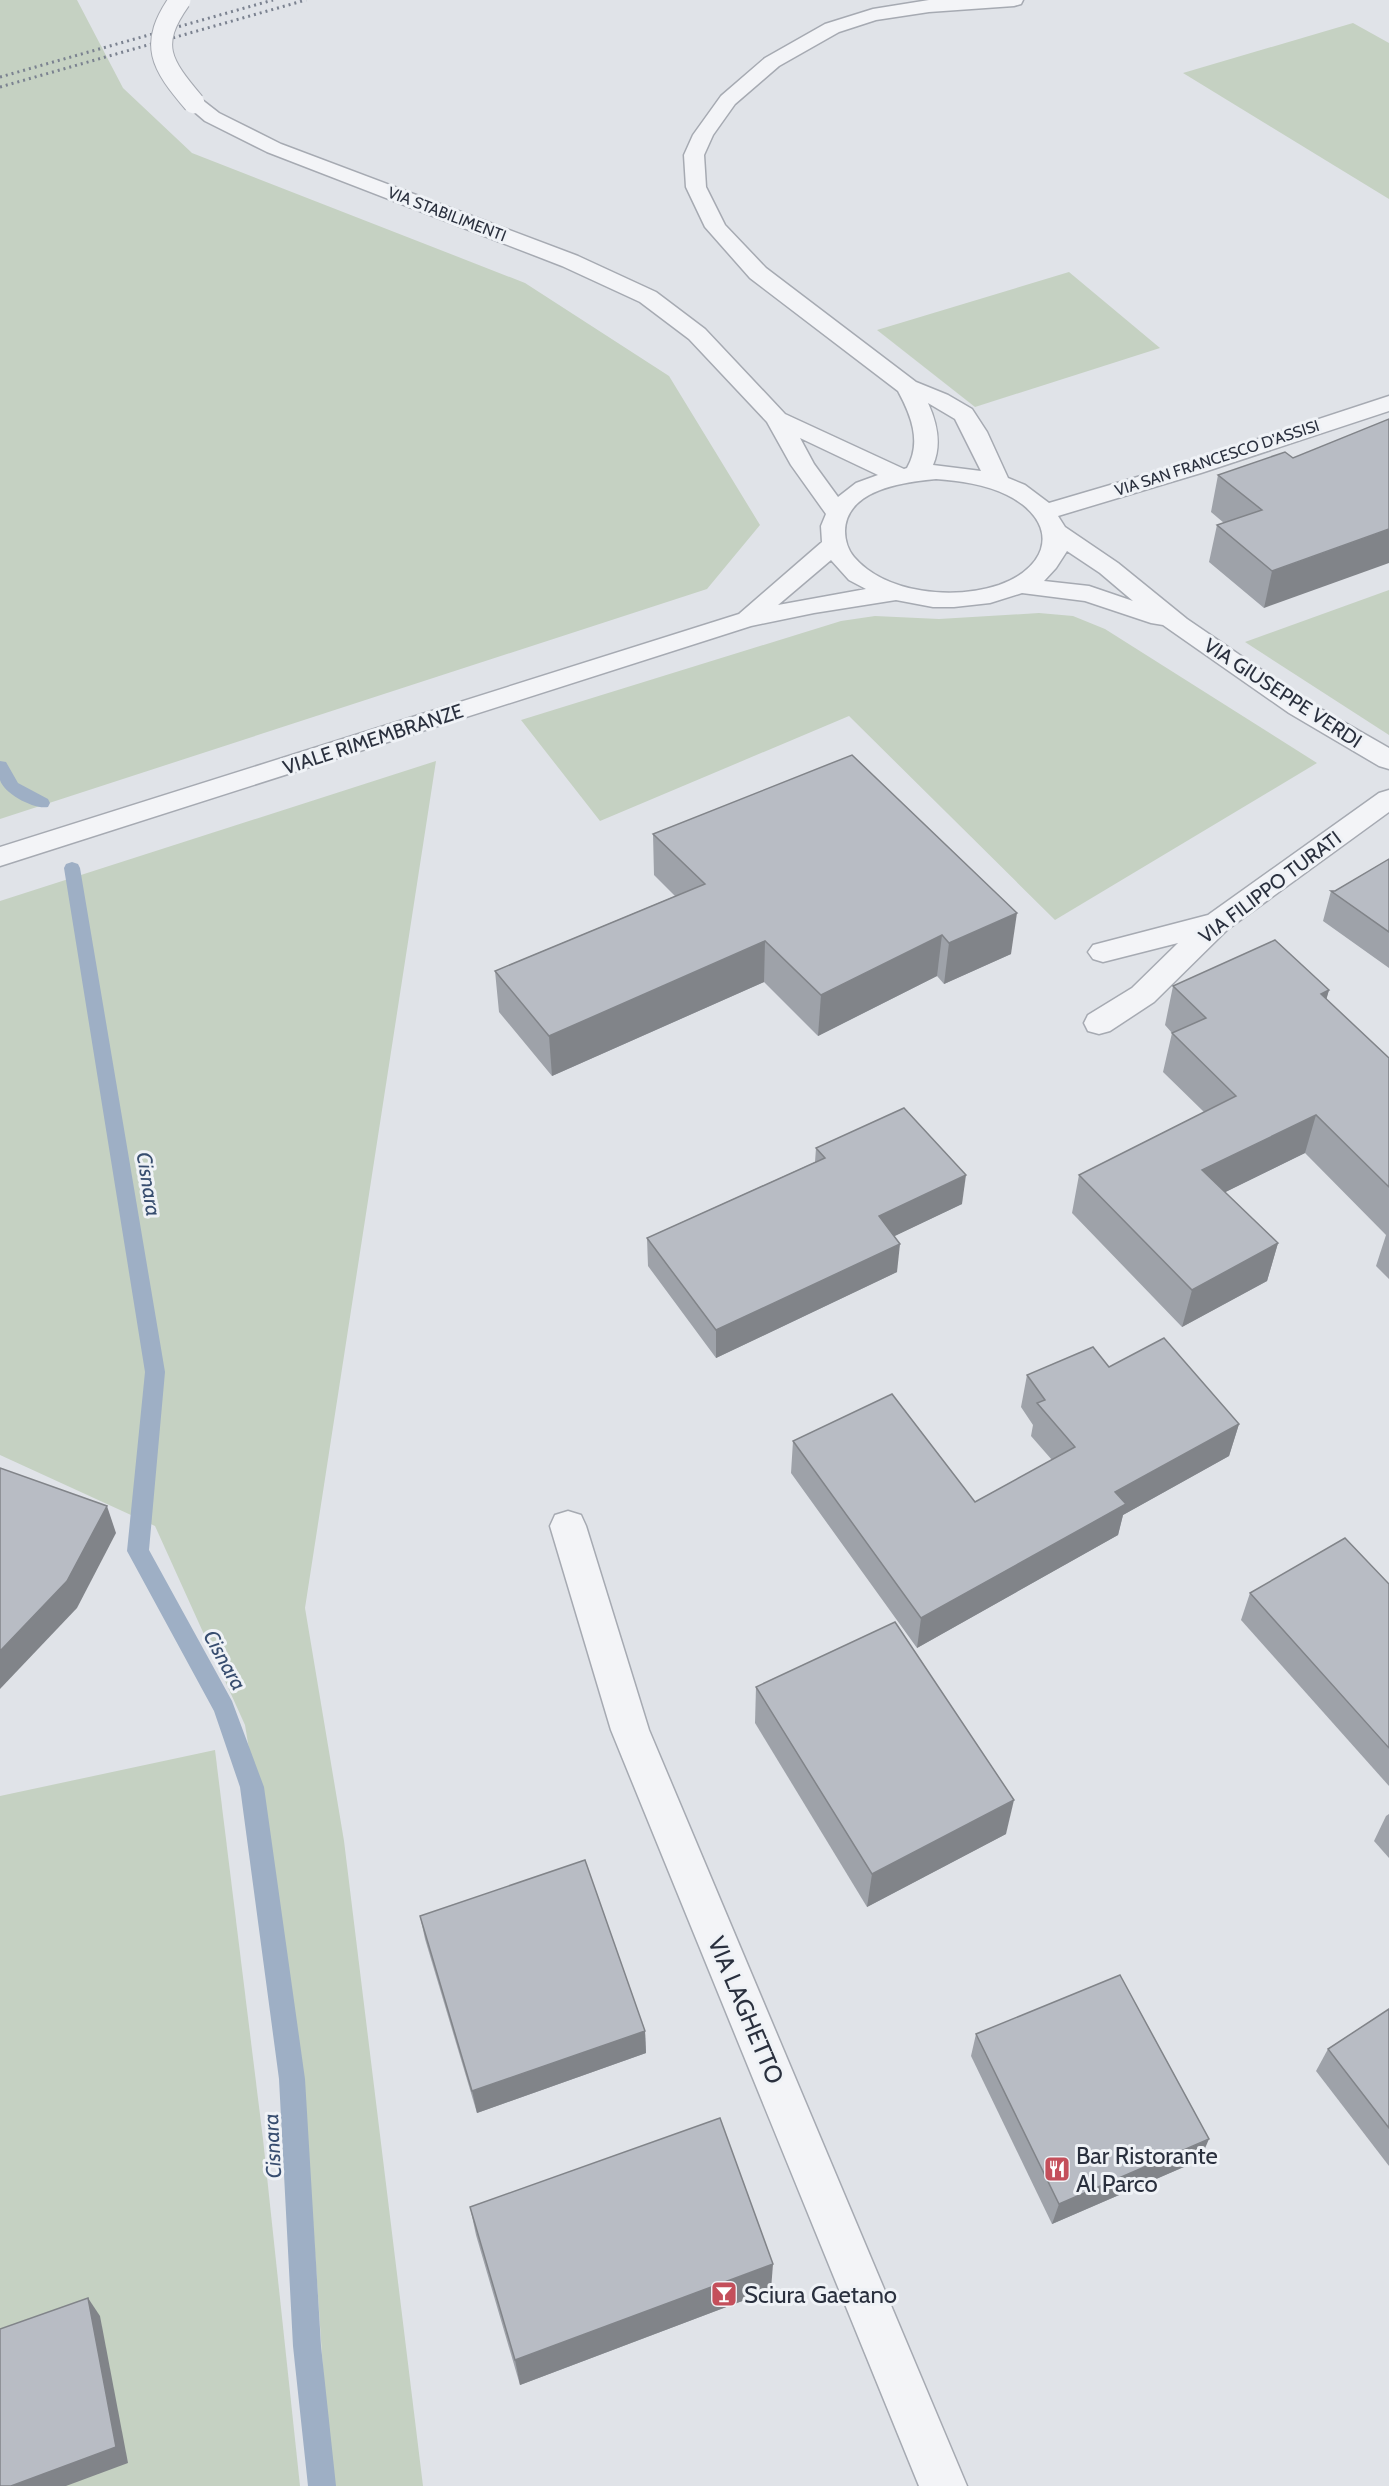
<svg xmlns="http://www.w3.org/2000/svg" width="1389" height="2486" viewBox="0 0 1389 2486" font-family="Cabin,sans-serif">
<rect width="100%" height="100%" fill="#e0e3e8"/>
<g fill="#c5d1c2">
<path d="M0 0H77L123 88 192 153 525 283 669 376 760 525 707 589 0 819Z"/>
<path d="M1353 23 1389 43V199L1183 73Z"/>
<path d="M1069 272 1160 348 975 407 877 330Z"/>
<path d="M1389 590V735L1245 642Z"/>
<path d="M1039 613 1073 616 1105 629 1317 763 1055 920 849 716 600 821 521 720 841 621 875 616 939 619Z"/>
<path d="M436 761 305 1608 344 1841 423 2486H331L303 2077 245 1725 155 1526 0 1455V901Z"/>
<path d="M215 1750 263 2139 300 2486H0V1796Z"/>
</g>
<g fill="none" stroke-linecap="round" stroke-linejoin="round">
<g fill="#9eafc5" fill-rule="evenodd">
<path d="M0 761 6 762 18 783 48 799 50 803 48 807C35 810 4 794 0 780 0 775 0 767 0 761Z"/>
<path d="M72 862 78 864 80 868 165 1372 149 1550 232 1701 264 1787 305 2079 321 2346 336 2486H308L293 2346 279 2079 240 1787 214 1711 127 1551 145 1372 64 868 66 864Z"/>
</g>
<defs>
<g id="minor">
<path d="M929 0H1023L1021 4 1014 6 929 12 876 20 839 32 779 66 735 104 713 135 704 155 706 187 725 225 766 268 916 382 948 395 972 409 987 432 1008 478 1025 485 1049 503 1185 463 1389 396V411L1201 473 1058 516 1065 527 1118 563 1187 619 1307 701 1389 748V769L1379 766 1289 713 1163 625 1151 623 1085 601 1022 593 990 603 954 607H933L896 600 814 613 751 626 0 866V847L739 614 822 542 821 526 826 514 791 465 767 422 689 339 640 302 562 266 267 152 205 121 184 103 187 99H201L219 113 281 144 578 256 656 292 705 329 785 414 904 469 907 468C922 442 911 415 898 391L750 278 705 227 686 187 684 155 693 135 721 96 765 58 825 24 873 9ZM928 403 955 419 981 471 933 465C942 444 937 423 928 403ZM800 438 878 475 856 483 838 497 814 464ZM936 479C960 481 985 484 1007 495 1059 521 1052 566 999 585 954 600 886 594 854 557 848 550 845 540 845 531 846 489 905 482 936 479ZM1067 551 1100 573 1133 601 1089 586 1044 581 1056 568ZM831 560 849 580 866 589 778 605Z"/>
<path d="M1389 790V812L1228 929 1154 1002 1110 1031 1099 1034 1088 1031 1084 1023 1088 1015 1132 988 1178 943 1103 962 1093 959 1088 952 1093 945 1208 915 1379 793Z"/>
<path d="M568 1511 581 1515 586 1526 649 1730 967 2486H919L611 1730 550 1526 555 1515Z"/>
</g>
</defs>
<use href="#minor" stroke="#a6aab2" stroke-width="3"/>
<use href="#minor" fill="#f3f4f7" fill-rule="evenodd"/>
<g stroke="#7b8290" stroke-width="3" stroke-dasharray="2 4" stroke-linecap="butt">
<path d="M0 77 273 0"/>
<path d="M0 87 306 0"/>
</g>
<defs>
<path id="minor-bridge" d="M180 0C148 45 161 64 194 103"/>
</defs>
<use href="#minor-bridge" stroke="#a6aab2" stroke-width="23" stroke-linecap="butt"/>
<use href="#minor-bridge" stroke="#f3f4f7" stroke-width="21"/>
</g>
<g fill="#9ea2a9">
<path d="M1389 419 1264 608 1209 562 1217 525 1224 523 1211 512 1218 475 1293 458Z"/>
<path d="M653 834 1011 954 944 984 937 976 818 1036 764 982 552 1076 499 1012 495 971 675 896 654 875Z"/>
<path d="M1389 859V968L1323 921 1331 891H1335Z"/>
<path d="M1173 986 1329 990 1326 999 1389 1058V1279L1376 1266 1386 1235 1305 1153 1225 1192 1278 1243 1267 1281 1182 1327 1072 1213 1079 1175 1204 1112 1163 1072 1172 1033 1165 1025Z"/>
<path d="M816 1148 962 1204 894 1236 897 1272 716 1358 648 1266 647 1238 815 1162Z"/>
<path d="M1109 1367 1239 1424 1229 1456 1123 1515 1118 1535 917 1648 791 1473 793 1441 975 1502 1052 1460 1031 1436 1033 1425 1021 1407 1027 1375Z"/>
<path d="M1389 1584V1786L1241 1620 1250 1593Z"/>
<path d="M756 1687 1006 1834 867 1907 755 1723Z"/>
<path d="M1389 1814V1858L1374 1841 1386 1816Z"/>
<path d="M420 1916 645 2031 646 2053 477 2113 425 1939Z"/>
<path d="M1389 2009V2166L1316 2071 1328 2049Z"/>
<path d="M976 2034 1200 2160 1052 2224 971 2056Z"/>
<path d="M470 2207 771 2290 520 2385 476 2235Z"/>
</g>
<g fill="#818489">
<path d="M1389 529V563L1264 608 1272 571Z"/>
<path d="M1017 913 1011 954 944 984 949 943Z"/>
<path d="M942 935 937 976 818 1036 821 995Z"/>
<path d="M765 941 764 982 552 1076 549 1036Z"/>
<path d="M1329 990 1318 1029 1321 994Z"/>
<path d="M1316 1115 1305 1153 1193 1208 1202 1170Z"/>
<path d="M966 1175 962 1204 876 1245 879 1216Z"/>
<path d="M1278 1243 1267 1281 1182 1327 1192 1290Z"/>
<path d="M900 1244 897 1272 716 1358V1330Z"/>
<path d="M1239 1424 1229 1456 1123 1515 1118 1535 917 1648 921 1618 1115 1492Z"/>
<path d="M107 1506 116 1533 77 1608 0 1689V1651Z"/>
<path d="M1014 1800 1006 1834 867 1907 872 1874Z"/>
<path d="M645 2031 646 2053 477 2113 472 2091Z"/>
<path d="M1209 2139 1200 2160 1052 2224 1059 2204Z"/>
<path d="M773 2264 771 2290 520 2385 515 2360Z"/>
<path d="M88 2298 100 2316 128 2463 66 2486H11Z"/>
</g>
<g fill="#b8bcc4" stroke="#818489" stroke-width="1.5">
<path d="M1389 419V529L1272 571 1217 525 1262 510 1218 475 1285 452 1293 458Z"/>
<path d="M852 755 1017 913 949 943 942 935 821 995 765 941 549 1036 495 971 705 884 653 834Z"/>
<path d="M1389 859V932L1331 891H1335Z"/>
<path d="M1275 940 1329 990 1321 994 1389 1058V1187L1316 1115 1202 1170 1278 1243 1192 1290 1079 1175 1236 1096 1172 1033 1206 1018 1173 986Z"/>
<path d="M904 1108 966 1175 879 1216 900 1244 716 1330 647 1238 825 1158 816 1148Z"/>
<path d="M1164 1338 1239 1424 1115 1492 1126 1504 921 1618 793 1441 892 1394 975 1502 1075 1447 1037 1403 1045 1400 1027 1375 1093 1347 1109 1367Z"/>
<path d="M0 1468 107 1506 67 1581 0 1651Z"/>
<path d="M1345 1538 1389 1584V1748L1250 1593Z"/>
<path d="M895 1622 1014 1800 872 1874 756 1687Z"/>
<path d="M585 1860 645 2031 472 2091 420 1916Z"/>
<path d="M1120 1975 1209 2139 1059 2204 976 2034Z"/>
<path d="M1389 2009V2128L1328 2049Z"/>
<path d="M720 2118 773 2264 515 2360 470 2207Z"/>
<path d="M88 2298 116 2447 11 2486H0V2329Z"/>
</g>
<defs>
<symbol id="restaurant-square" viewBox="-11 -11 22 22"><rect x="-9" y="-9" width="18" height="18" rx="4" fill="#c44f5b" stroke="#eff2f6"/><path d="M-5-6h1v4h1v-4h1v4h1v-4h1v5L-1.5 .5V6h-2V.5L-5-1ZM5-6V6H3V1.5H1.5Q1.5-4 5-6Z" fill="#fff"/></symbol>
<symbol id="bar-square" viewBox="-11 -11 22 22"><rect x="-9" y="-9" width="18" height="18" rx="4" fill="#c44f5b" stroke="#eff2f6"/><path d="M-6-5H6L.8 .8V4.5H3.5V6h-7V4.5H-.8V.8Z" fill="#fff"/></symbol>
</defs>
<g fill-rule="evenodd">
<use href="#restaurant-square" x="1042" y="2154" width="30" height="30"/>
<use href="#bar-square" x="709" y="2279" width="30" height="30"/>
</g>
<g text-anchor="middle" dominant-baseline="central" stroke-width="6" stroke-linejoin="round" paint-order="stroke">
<g font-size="16" fill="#2a303e" stroke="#eff2f6">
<text transform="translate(447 214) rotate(21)">VIA STABILIMENTI</text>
<text transform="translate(1217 458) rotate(-18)">VIA SAN FRANCESCO D'ASSISI</text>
</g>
<g font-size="20" fill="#2a303e" stroke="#eff2f6">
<text transform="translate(1283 693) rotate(33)">VIA GIUSEPPE VERDI</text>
<text transform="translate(373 739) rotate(-18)">VIALE RIMEMBRANZE</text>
<text transform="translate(1270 887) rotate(-37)">VIA FILIPPO TURATI</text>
</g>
<g font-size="21" font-style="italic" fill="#374d6f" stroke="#eff2f6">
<text transform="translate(149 1184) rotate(81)">Cisnara</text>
<text transform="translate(225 1660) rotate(61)">Cisnara</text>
<text transform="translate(272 2146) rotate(-93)">Cisnara</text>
</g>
<g font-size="24" fill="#2a303e" stroke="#eff2f6">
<text transform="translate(746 2010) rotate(67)">VIA LAGHETTO</text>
</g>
<g font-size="24" fill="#2a303e" stroke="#eff2f6" text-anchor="start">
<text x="1076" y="2155">Bar Ristorante<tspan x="1076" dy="28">Al Parco</tspan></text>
<text x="744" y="2294">Sciura Gaetano</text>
</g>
</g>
</svg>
